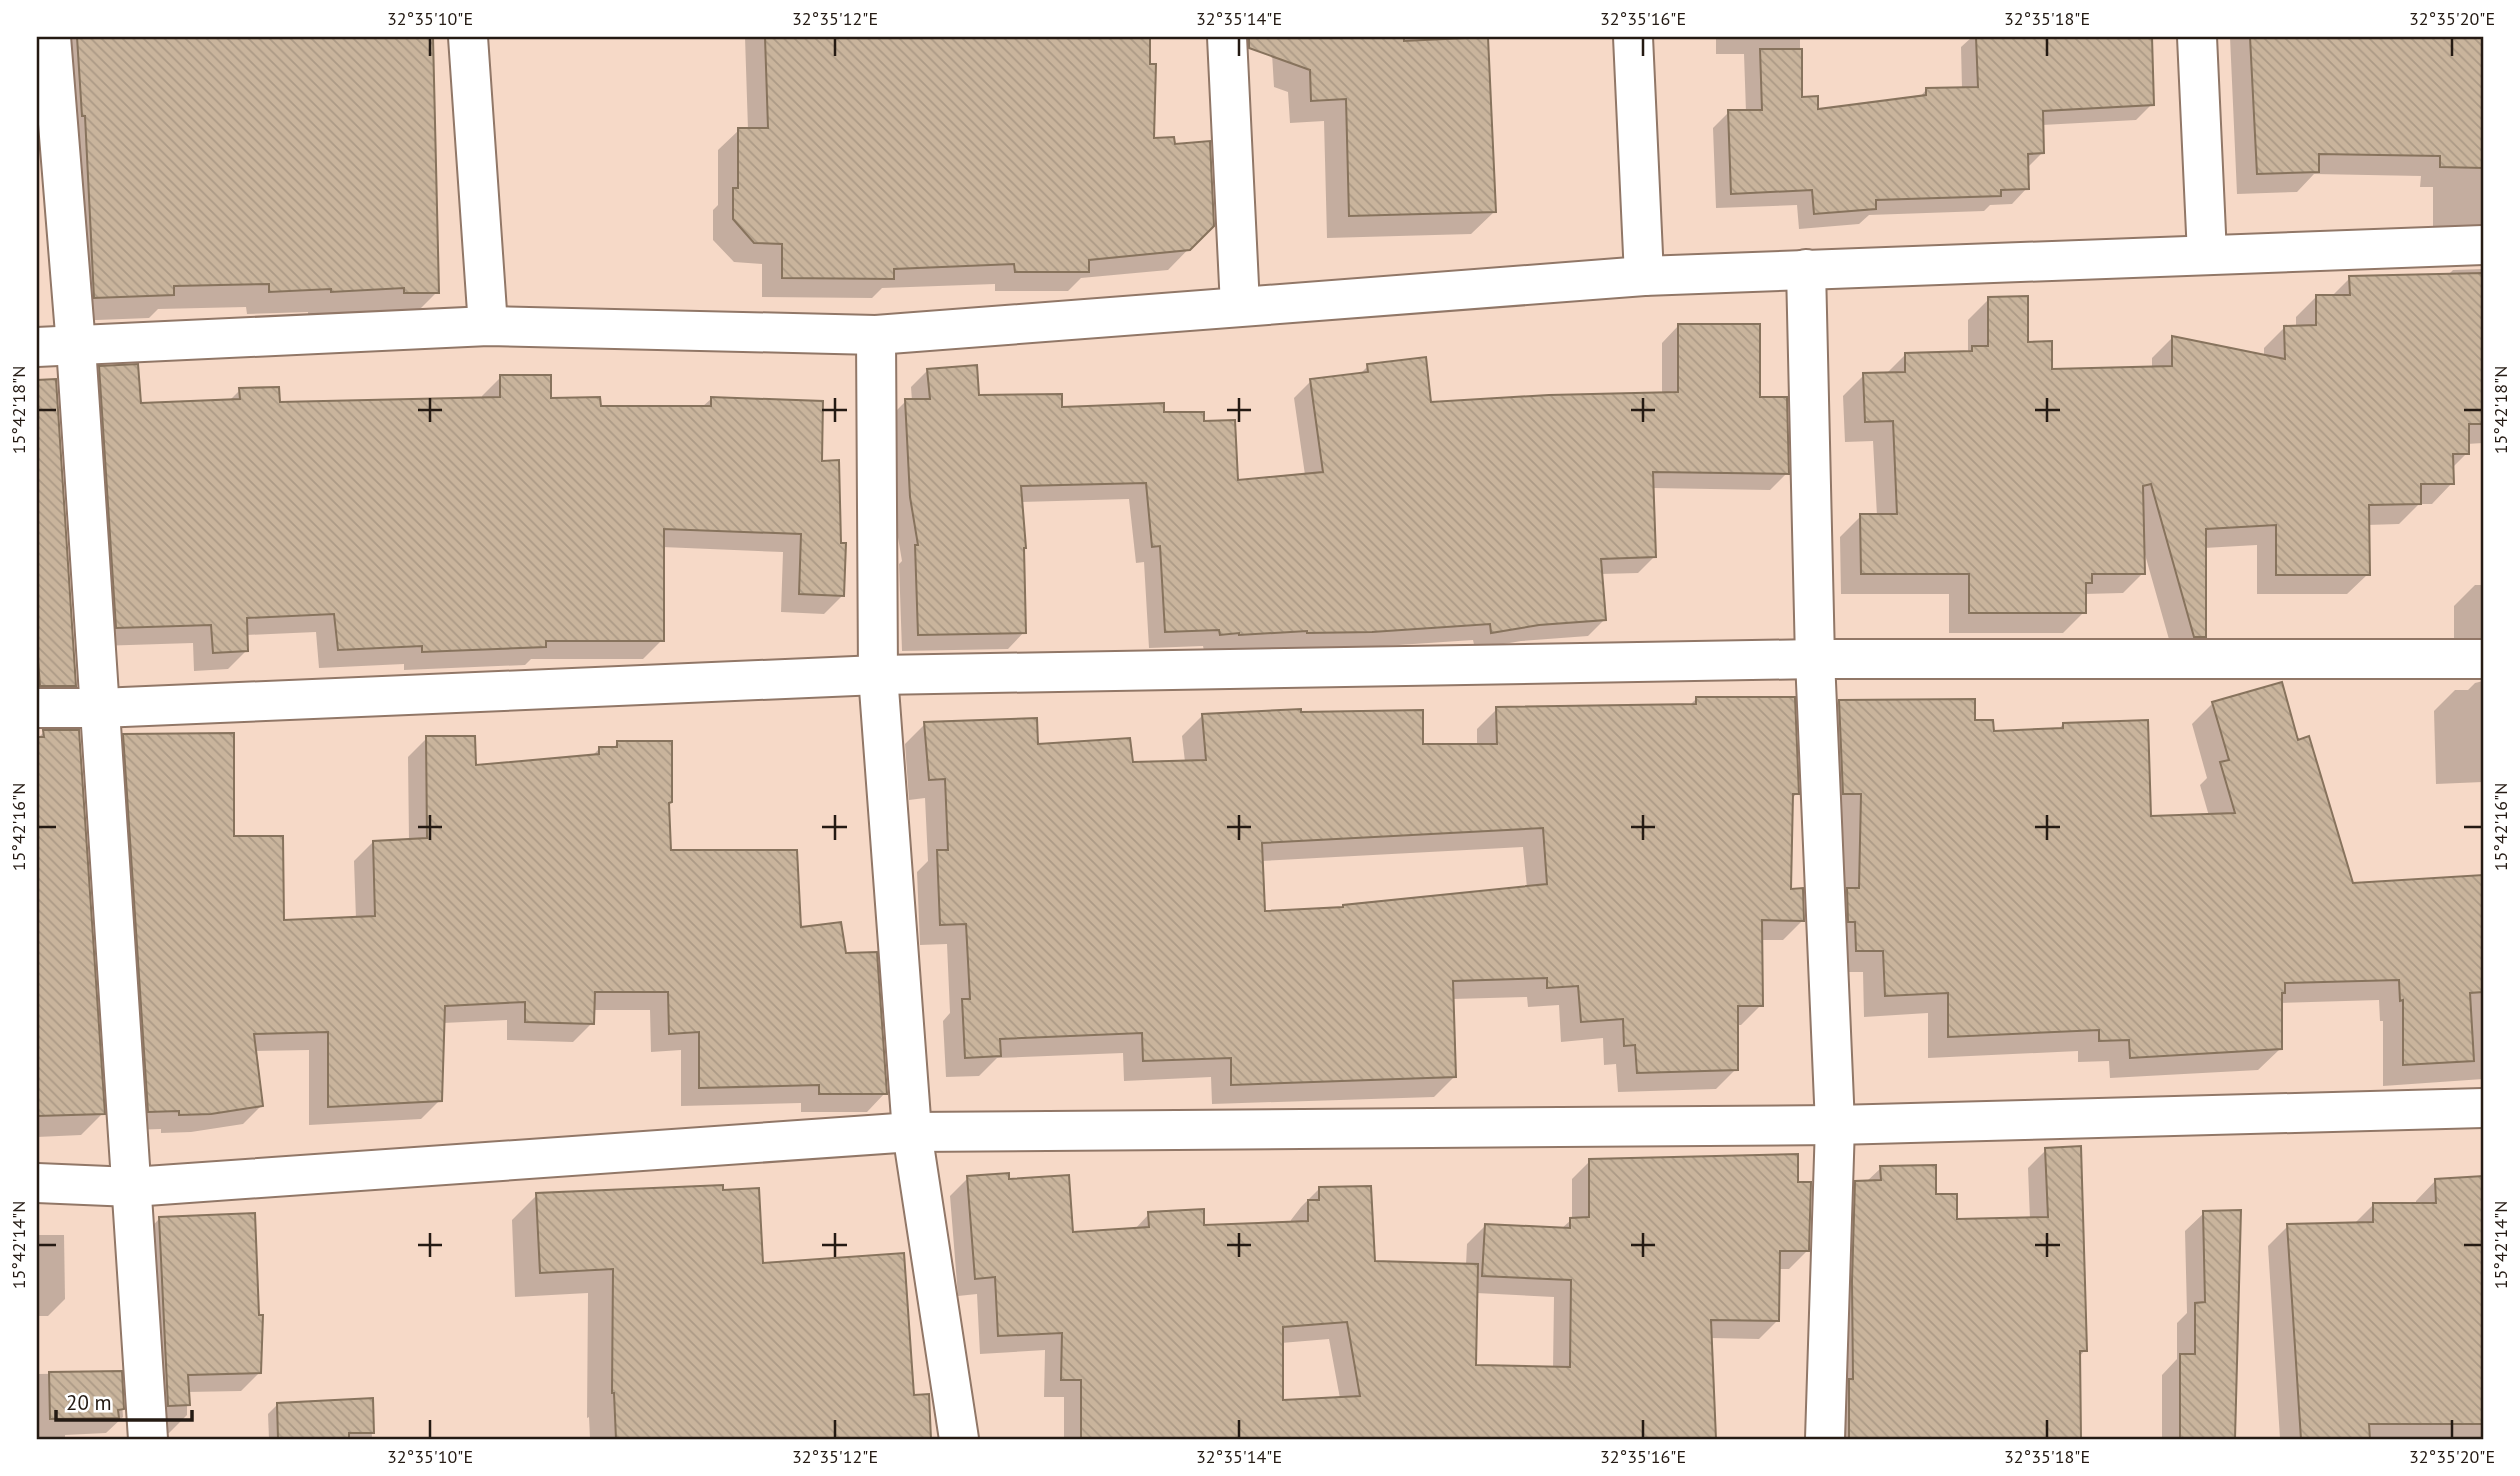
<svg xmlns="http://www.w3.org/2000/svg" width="2520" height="1476" viewBox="0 0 2520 1476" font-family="'PT Sans',sans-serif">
<defs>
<pattern id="building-back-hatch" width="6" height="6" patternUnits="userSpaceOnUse" patternTransform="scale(1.75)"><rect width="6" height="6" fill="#c9b49c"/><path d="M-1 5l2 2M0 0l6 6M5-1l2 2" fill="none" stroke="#ac9a86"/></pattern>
</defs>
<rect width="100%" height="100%" fill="#f6d9c7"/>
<g fill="#0003" fill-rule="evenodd">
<path d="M50 37H432L437 292 414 315H381V311L308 315V312L247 314 246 307 158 309 149 318 71 321Z"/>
<path d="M745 37H1148L1152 140 1212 225 1168 270 1081 278 1068 291H995V284L882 288 872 298 762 297V264L734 262 713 240V210L718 205V150L739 130H748Z"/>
<path d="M1271 37H1487L1494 212 1471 234 1327 238 1324 121 1290 123 1288 92 1274 87Z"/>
<path d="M1716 37H1800V98L1816 111 1919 98 1926 90 1962 89 1961 47 1972 37H2150L2152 104 2136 120 2042 125 2043 152 2026 169 2027 188 2012 204 1990 205 1984 211 1869 215 1859 224 1799 229 1797 205 1716 208 1713 128 1729 112H1746L1744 54H1716Z"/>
<path d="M2230 37H2483V260L2433 244V187H2420L2421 176 2314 174 2297 192 2237 194Z"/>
<path d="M2483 269V443L2467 444V453L2452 468V483L2432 504H2419L2399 524 2367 525 2368 574 2347 594H2257V545L2204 548V636L2184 657H2174L2144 551 2143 573 2123 593 2084 594V612L2063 633H1949V594H1841L1840 537 1861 516H1877L1873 441 1845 442 1843 396 1864 375H1885L1905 355 1968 352V320L1989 299 2050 371 2152 369V358L2172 338 2264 357V348L2284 328 2296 327V317L2316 297H2331L2350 278 2447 276 2453 270Z"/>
<path d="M1678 326 1759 398 1787 473 1770 490 1652 488 1655 556 1638 573 1601 574 1604 620 1588 636 1521 641 1475 649 1473 640 1354 648 1291 649V647L1223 651V649L1204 651 1203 646 1149 648 1144 562 1136 563 1129 499 1021 502 1024 548 1022 550 1024 632 1008 649 902 651 899 564 902 561 894 514 889 418 906 401H912L911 387 928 370 978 397 1060 409 1163 413 1202 423 1237 482 1305 475 1294 398 1311 381 1359 375 1368 366 1429 404 1662 394V343Z"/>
<path d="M100 368 140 405 229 401 240 390 278 403 482 399V396L501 377 549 400 599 407H702L711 399 820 462 843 595 824 614 781 612 783 552 662 547V640L643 659H531L525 665 404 670V664L319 668 316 632 246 635V651L228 669 194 671 193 643 98 646 81 386Z"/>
<path d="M55 381 75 685 58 703H37V382Z"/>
<path d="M2475 585H2483V678L2454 658V606Z"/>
<path d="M2483 681V782L2436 784 2434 711 2455 690H2468L2475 683Z"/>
<path d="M1696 699 1797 793 1792 799 1789 890 1803 920 1783 940H1760L1761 1005 1741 1025H1736V1069L1716 1089 1618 1092 1616 1064 1604 1065 1603 1038 1561 1042 1559 1005 1528 1007 1527 997 1452 999 1454 1077 1434 1097 1212 1104 1211 1077 1124 1081 1123 1053 997 1058 979 1076 946 1077 943 1021 950 1013 947 944 920 945 917 872 928 861 925 798 909 800 905 744 925 724 1131 764 1185 762 1182 736 1202 716 1299 714 1421 745H1477V729L1497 709 1689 706ZM1523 847 1527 888 1341 909 1263 913 1261 861Z"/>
<path d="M1839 701 1973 722 1992 733 2058 730 2063 724 2149 818 2209 816 2200 785 2207 778 2192 724 2213 703 2297 742 2351 884 2483 876V1079L2383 1086V1021H2380L2379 1000 2280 1003V1049L2258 1070 2110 1078 2109 1061 2078 1062V1051L1928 1058V1013L1864 1017 1863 972H1835L1818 723Z"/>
<path d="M44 732 103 1113 81 1135 37 1137V739Z"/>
<path d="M124 736 233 838 283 921 356 919 354 861 373 842 409 840 408 757 427 738 474 767 591 757 600 748H613L618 743 670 802 667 805 669 852 844 955 885 1093 867 1112H801V1103L681 1106V1050L651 1052 650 1010H593L592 1023 573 1042 507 1040V1020L443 1023 440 1100 421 1119 309 1125V1050L254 1051 262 1105 243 1124 191 1132 161 1133V1129L130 1130 105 755Z"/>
<path d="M2046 1150 2085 1350 2079 1357 2080 1439H1831L1838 1201 1856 1182H1866L1881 1168 1934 1195 1955 1221 2030 1220 2028 1168Z"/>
<path d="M1590 1161 1797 1184 1807 1251 1789 1269H1778L1777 1321 1759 1339 1710 1338 1714 1439H1330L1328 1416 1341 1404 1329 1339 1281 1343 1249 1439H1064V1397H1044L1045 1350 980 1354 977 1294 958 1296 950 1196 968 1178 1008 1181 1071 1234 1134 1230 1149 1214 1203 1227 1291 1224V1220L1301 1207 1319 1189 1374 1263 1466 1265 1467 1244 1485 1226 1560 1230 1572 1219V1179ZM1476 1293 1554 1297 1553 1369 1474 1366Z"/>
<path d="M2483 1178V1439H2280L2268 1246 2288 1226 2354 1224 2373 1205H2416V1201L2436 1180Z"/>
<path d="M537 1195 761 1265 912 1397 928 1396 930 1439H590L589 1417 587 1418 588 1293 515 1297 512 1220Z"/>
<path d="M2239 1212 2233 1439H2162V1375L2177 1359V1323L2187 1313 2185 1231 2204 1213Z"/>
<path d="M159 1219 259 1373 241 1391 187 1392V1415L169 1433H151L142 1237Z"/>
<path d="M37 1235H64L65 1299 48 1316H37Z"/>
<path d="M120 1373 123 1417 106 1433 65 1435V1439H37V1374Z"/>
<path d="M371 1400 372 1439H269L268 1414 278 1404Z"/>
<path d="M2155 1438V1439H2122Z"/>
</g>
<g fill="url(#building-back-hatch)" stroke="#87735d" stroke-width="2" fill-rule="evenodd">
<path d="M77 37H433L439 293H404V288L331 292V289L269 292V284L174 286V295L94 298 85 116H82Z"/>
<path d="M765 37H1150V64H1156L1154 138 1174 137 1175 144 1210 141 1214 226 1190 250 1089 260V272H1015L1014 264 894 269V279L782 278V244L754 243 733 219V188H738V128H768Z"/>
<path d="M1249 37H1404V41L1488 37 1496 212 1349 216 1346 99 1311 101 1310 70 1249 48Z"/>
<path d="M1976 37H2152L2154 105 2043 111 2044 153 2028 154 2029 189 2001 190V196L1876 200V209L1814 214 1812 190 1731 194 1728 110H1762L1760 49H1802V97L1818 96V109L1926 95V88L1978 87Z"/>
<path d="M2250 37H2483V168L2440 167V156L2319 154V172L2257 174Z"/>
<path d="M2483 273V424H2469V454H2453L2454 484H2421V504L2369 505 2370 575H2276V525L2206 529V637H2194L2151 484 2143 486 2145 574H2092V583H2086V613H1969V574H1861L1860 514H1897L1893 421 1865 422 1863 373 1905 372V353L1972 351V346H1988V297L2028 296V342L2052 341V369L2172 366V336L2285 359 2284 326 2316 325V295H2350L2349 276Z"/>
<path d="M1678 324H1760V397H1787L1789 474 1653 472 1656 557 1601 559 1606 620 1539 625 1491 633 1490 624 1372 632 1307 633V631L1239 635V633L1220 635 1219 630 1165 632 1160 546 1152 547 1146 483 1021 486 1026 548H1024L1026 633 918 635 915 545H918L910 497 905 399H930L927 369 977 365 979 395 1062 394V407L1164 403V412H1204V421L1235 420 1238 480 1323 472 1310 379 1368 372 1367 364 1426 357 1431 402 1549 395 1678 392Z"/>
<path d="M138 364 141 403 240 399 239 388 279 387 280 402 500 397V375H551V398L600 397 601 406H711V397L823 401 822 461 839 460 841 543H846L844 596 799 594 801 534 664 529V641H546V647L422 652V646L338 650 334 614 247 618 248 651 213 653 211 625 116 628 99 366Z"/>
<path d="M56 379 76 686H40L37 647V380Z"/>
<path d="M2282 682 2298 740 2309 736 2353 883 2483 875V992L2470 993 2474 1061 2403 1065V1000L2400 1001 2399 980 2285 983V993H2282V1049L2130 1058 2129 1040 2099 1041V1030L1948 1037V993L1885 996 1883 951H1856L1855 922H1848L1847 888H1859L1861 794H1843L1839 700 1975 699V720H1993L1994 731 2063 728V723L2148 720 2151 816 2235 813 2220 762 2229 760 2212 702Z"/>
<path d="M1696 697H1795L1799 794H1793L1791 889 1803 888 1804 921 1762 920 1763 1006H1738V1070L1637 1073 1635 1045 1624 1046 1623 1019 1581 1022 1578 986 1547 988V978L1453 981 1456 1077 1231 1085V1058L1143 1061 1142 1033 1000 1039 1001 1056 965 1058 962 999H970L966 924 940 925 937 850H948L945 779 929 780 924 722 1037 718 1038 744 1130 738 1133 762 1206 760 1202 714 1301 709V712L1423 710V744H1497L1496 707 1696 704ZM1543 828 1547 884 1343 905V907L1265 911 1262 843Z"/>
<path d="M43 730H79L105 1114 37 1116V737H44Z"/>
<path d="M234 733V836H283L284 920 375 916 373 841 427 838 426 736H475L476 765 599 754V747H617V741H672V802L669 803 671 850H797L801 927 841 922 846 953 877 952 887 1094H819V1085L699 1088V1032L669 1034 668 992H595L594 1024 525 1022V1002L445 1006 442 1101 328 1107V1032L254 1034 263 1106 211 1114 179 1115V1111L148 1112 123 734Z"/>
<path d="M2081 1146 2087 1351H2080L2081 1439 1849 1438V1379H1853L1852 1281 1855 1181 1881 1180 1880 1166 1936 1165V1194H1957V1219L2048 1217 2045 1148Z"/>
<path d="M1798 1154V1182H1811L1809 1251H1780L1779 1321 1711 1320 1716 1439H1081V1380H1061L1062 1333 998 1336 995 1277 975 1279 967 1176 1009 1173V1179L1069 1175 1073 1232 1149 1227 1148 1212 1204 1209V1225L1308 1221V1200H1319V1187L1371 1186 1375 1261 1478 1264 1476 1365 1570 1367 1571 1280 1482 1276 1485 1224 1570 1228V1218L1589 1217V1159ZM1347 1322 1360 1396 1283 1400V1327Z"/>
<path d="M2483 1176V1424H2369L2370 1439H2301L2287 1224 2373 1222V1203H2436L2435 1179Z"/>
<path d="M723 1185V1190L759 1188 763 1263 904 1253 914 1395 929 1394 931 1439H616L614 1393H612L613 1269 540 1273 536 1193Z"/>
<path d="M2241 1210 2235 1439H2180V1354H2195V1303L2205 1302 2203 1211Z"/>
<path d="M255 1213 259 1315H263L261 1373 188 1375 190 1405 168 1406 159 1217Z"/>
<path d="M122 1371 124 1409 118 1410 119 1418 50 1419 49 1372Z"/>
<path d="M373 1398 374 1433H349V1439H278L277 1403Z"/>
</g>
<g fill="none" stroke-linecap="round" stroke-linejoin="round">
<defs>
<g id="minor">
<path d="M51 37 76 346 148 1439"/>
<path d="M468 37 488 326"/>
<path d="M1227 37 1240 306"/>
<path d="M1633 37 1644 276"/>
<path d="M2197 37 2207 255"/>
<path d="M1806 269 1815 659 1835 1125 1825 1439"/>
<path d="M876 335 878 675 912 1132 959 1439"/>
<path d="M37 347 488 326 876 335 1644 276 2483 245"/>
<path d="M37 708H100L878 675 1815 659H2483"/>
<path d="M37 1183 132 1187 912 1132 1835 1125 2483 1108"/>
</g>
</defs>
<use href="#minor" stroke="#917767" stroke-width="42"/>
<use href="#minor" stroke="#fff" stroke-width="38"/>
</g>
<path fill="none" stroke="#241a13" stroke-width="2.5" d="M430 38V56M835 38V56M1239 38V56M1643 38V56M2047 38V56M2452 38V56M430 398V422M835 398V422M1239 398V422M1643 398V422M2047 398V422M38 410H56M418 410H442M822 410H847M1227 410H1251M1631 410H1655M2035 410H2060M2464 410H2482M430 815V840M835 815V840M1239 815V840M1643 815V840M2047 815V840M38 827H56M418 827H442M822 827H847M1227 827H1251M1631 827H1655M2035 827H2060M2464 827H2482M430 1233V1257M835 1233V1257M1239 1233V1257M1643 1233V1257M2047 1233V1257M38 1245H56M418 1245H442M822 1245H847M1227 1245H1251M1631 1245H1655M2035 1245H2060M2464 1245H2482M430 1420V1438M835 1420V1438M1239 1420V1438M1643 1420V1438M2047 1420V1438M2452 1420V1438"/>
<rect width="2520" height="1476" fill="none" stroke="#ffffff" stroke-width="77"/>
<path d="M56 1410v10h136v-10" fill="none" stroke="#241a13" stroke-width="3.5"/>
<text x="66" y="1410" font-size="21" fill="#241a13" stroke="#ffffff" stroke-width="5" paint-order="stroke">20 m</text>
<rect x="38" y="38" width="2444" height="1400" fill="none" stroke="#241a13" stroke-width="2.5"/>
<g font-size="18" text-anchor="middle" fill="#241a13">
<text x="430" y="25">32°35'10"E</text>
<text x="835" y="25">32°35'12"E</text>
<text x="1239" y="25">32°35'14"E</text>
<text x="1643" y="25">32°35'16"E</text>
<text x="2047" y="25">32°35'18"E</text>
<text x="2452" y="25">32°35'20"E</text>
<text transform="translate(19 410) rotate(-90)" y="6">15°42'18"N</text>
<text transform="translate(2501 410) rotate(-90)" y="6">15°42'18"N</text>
<text transform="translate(19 827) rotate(-90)" y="6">15°42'16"N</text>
<text transform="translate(2501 827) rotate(-90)" y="6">15°42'16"N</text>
<text transform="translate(19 1245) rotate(-90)" y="6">15°42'14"N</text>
<text transform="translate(2501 1245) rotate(-90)" y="6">15°42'14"N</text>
<text x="430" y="1463">32°35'10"E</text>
<text x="835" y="1463">32°35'12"E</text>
<text x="1239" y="1463">32°35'14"E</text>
<text x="1643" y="1463">32°35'16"E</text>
<text x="2047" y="1463">32°35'18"E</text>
<text x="2452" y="1463">32°35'20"E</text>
</g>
</svg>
